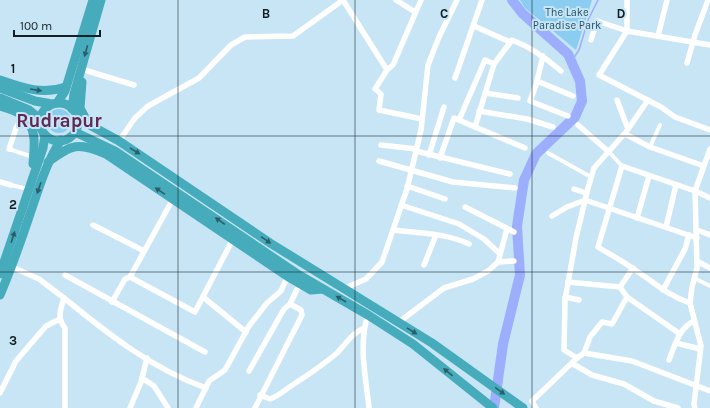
<svg xmlns="http://www.w3.org/2000/svg" width="710" height="408" viewBox="0 0 710 408" font-family="Karla,sans-serif">
<rect width="100%" height="100%" fill="#c7e5f5"/>
<g fill="#8bcdf0">
<path d="M520 0H592L576 50 525 8Z"/>
<circle cx="59" cy="121" r="12"/>
</g>
<g fill="none" stroke-linecap="round" stroke-linejoin="round">
<path stroke="#9daefd" stroke-width="1.5" d="M571 62 579 50 588 20 598 0"/>
<path stroke="#9daefd" stroke-width="10" d="M494 408 503 344 520 275 517 226 524 180 536 154 575 117 582 101 580 81 568 54 522 13 512 0"/>
<g stroke="#fff" stroke-width="4">
<path d="M650 147 660 125"/>
<path d="M9 149 33 157"/>
<path d="M609 152 622 166"/>
<path d="M548 153 591 177"/>
<path d="M11 185 28 189"/>
<path d="M694 278 710 286"/>
</g>
<g stroke="#fff" stroke-width="5.5">
<path d="M343 0 387 70 375 89 381 94 379 110 422 119"/>
<path d="M396 0 415 12"/>
<path d="M627 0V31L599 75 661 107 675 117 710 130"/>
<path d="M474 26 510 42"/>
<path d="M658 36 667 0"/>
<path d="M591 40 597 21 627 31 710 45"/>
<path d="M543 56 536 85 530 101 568 116"/>
<path d="M687 63 695 35 708 0"/>
<path d="M81 69 134 85"/>
<path d="M387 70 393 65 421 0"/>
<path d="M455 78 482 0"/>
<path d="M537 81 573 96"/>
<path d="M485 93 518 98"/>
<path d="M617 100 628 129"/>
<path d="M479 111 527 119 553 127"/>
<path d="M459 120 485 60 494 64"/>
<path d="M578 125 609 152"/>
<path d="M475 127 494 64 512 40C531 47 546 58 561 71"/>
<path d="M625 134 650 147 704 166"/>
<path d="M119 141 135 118 148 106 199 78 231 45 245 37 293 36 343 0"/>
<path d="M381 145 416 149"/>
<path d="M9 149 16 128 23 115"/>
<path d="M416 151 510 174"/>
<path d="M429 155 444 107"/>
<path d="M440 158 454 118 525 148"/>
<path d="M379 161 453 182 515 188"/>
<path d="M0 182 11 185"/>
<path d="M407 186 445 199"/>
<path d="M574 189 586 193"/>
<path d="M401 205 459 224 484 239 500 254"/>
<path d="M465 207 514 232"/>
<path d="M552 216 567 207 585 200 697 238"/>
<path d="M637 218 649 176"/>
<path d="M93 225 144 251"/>
<path d="M666 227 676 185"/>
<path d="M393 230C418 233 446 233 469 244"/>
<path d="M697 230 710 235"/>
<path d="M697 261 710 268"/>
<path d="M498 262 514 261"/>
<path d="M424 265 436 235"/>
<path d="M12 267 39 279 64 298C60 311 57 318 65 328V408"/>
<path d="M65 275 205 352"/>
<path d="M130 277 195 312 234 237"/>
<path d="M568 282 620 287 633 268"/>
<path d="M620 287 627 297 680 334"/>
<path d="M343 289 366 279 382 262 407 189 421 130 428 65 439 37 457 0"/>
<path d="M663 290 685 249 689 235"/>
<path d="M203 297 246 332"/>
<path d="M565 297 579 300"/>
<path d="M64 298C107 333 152 369 206 388"/>
<path d="M112 302 125 279 130 277 174 197"/>
<path d="M690 303C666 295 653 281 632 268 621 260 609 254 598 247L622 166 695 191 710 198"/>
<path d="M368 315C358 344 366 378 369 408"/>
<path d="M399 322 444 288 473 279 488 271 498 262 507 229"/>
<path d="M676 343 700 349"/>
<path d="M584 353 632 361 710 391"/>
<path d="M577 358 584 353 590 337 602 322 612 324 627 297"/>
<path d="M669 360C675 345 679 328 694 321"/>
<path d="M573 364 592 375 624 384 654 401 678 408"/>
<path d="M249 371 284 309 290 304"/>
<path d="M142 378 154 386 168 408"/>
<path d="M0 393 16 361 46 326 60 319"/>
<path d="M260 395 270 399C281 395 287 388 297 382 311 373 324 364 337 353 346 344 351 334 364 328"/>
<path d="M130 408 141 382 147 358"/>
<path d="M196 408 209 381 225 370 249 326 267 303 281 291 288 275"/>
<path d="M255 408 302 315 301 310 290 304 301 281"/>
<path d="M536 408 532 401 577 358 564 350 565 300 576 238 588 188 594 168 626 132 648 100"/>
<path d="M695 408 694 404 701 346 690 303 692 287 697 268 695 191 710 149"/>
</g>
<g stroke="#46acbc" stroke-width="9">
<path d="M0 80C23 88 42 95 66 87"/>
<path d="M82 82 80 108 88 123"/>
<path d="M0 88 35 101 52 104"/>
<path d="M0 98 29 110 40 119"/>
<path d="M57 103 65 91 93 0"/>
<circle cx="59" cy="122" r="19"/>
<path d="M0 106C7 108 18 111 23 116 38 129 34 147 33 164"/>
<path d="M72 109 74 94 101 0"/>
<path d="M77 118 119 141 270 243 432 343 523 408"/>
<path d="M75 132 115 151 299 275 368 315 413 344 493 408"/>
<path d="M48 162C72 144 78 142 106 154L287 276 311 290 323 289"/>
<path d="M0 274 43 148 45 135"/>
<path d="M0 295C12 267 22 238 32 208 40 185 47 161 61 140"/>
</g>
</g>
<defs><path id="oneway-solid" d="M-6-.8H1V-3.2L6.5 0L1 3.2V.8H-6Z"/></defs>
<g fill="#2a5e69">
<use href="#oneway-solid" transform="translate(86 51) rotate(105)"/>
<use href="#oneway-solid" transform="translate(36 90) rotate(9)"/>
<use href="#oneway-solid" transform="translate(135 151) rotate(32)"/>
<use href="#oneway-solid" transform="translate(39 188) rotate(109)"/>
<use href="#oneway-solid" transform="translate(160 191) rotate(-145)"/>
<use href="#oneway-solid" transform="translate(220 221) rotate(-145)"/>
<use href="#oneway-solid" transform="translate(13 237) rotate(-72)"/>
<use href="#oneway-solid" transform="translate(266 240) rotate(34)"/>
<use href="#oneway-solid" transform="translate(341 299) rotate(-150)"/>
<use href="#oneway-solid" transform="translate(412 331) rotate(32)"/>
<use href="#oneway-solid" transform="translate(448 372) rotate(-141)"/>
<use href="#oneway-solid" transform="translate(500 391) rotate(36)"/>
</g>
<path fill="none" stroke="#141f25" stroke-width="1" stroke-opacity="0.55" d="M178 0V408M355 0V408M532 0V408M0 136H710M0 272H710"/>
<g text-anchor="middle" dominant-baseline="central" stroke-width="4" stroke-linejoin="round" paint-order="stroke">
<g font-size="11" fill="#265064" stroke="#c7e5f5">
<text x="567" y="12">The Lake<tspan x="567" dy="13">Paradise Park</tspan></text>
</g>
<g font-size="19" font-weight="bold" fill="#602853" stroke="#c7e5f5">
<text x="59" y="121">Rudrapur</text>
</g>
</g>
<g font-size="13" text-anchor="middle" font-weight="bold" fill="#141f25" stroke="#c7e5f5" stroke-width="4" stroke-linejoin="round" paint-order="stroke">
<text x="266" y="18">B</text>
<text x="444" y="18">C</text>
<text x="621" y="18">D</text>
<text x="13" y="73">1</text>
<text x="13" y="209">2</text>
<text x="13" y="345">3</text>
</g>
<path d="M14 30v6h86v-6" fill="none" stroke="#141f25" stroke-width="2"/>
<text x="20" y="30" font-size="12" fill="#141f25" stroke="#c7e5f5" stroke-width="3" paint-order="stroke">100 m</text>
</svg>
